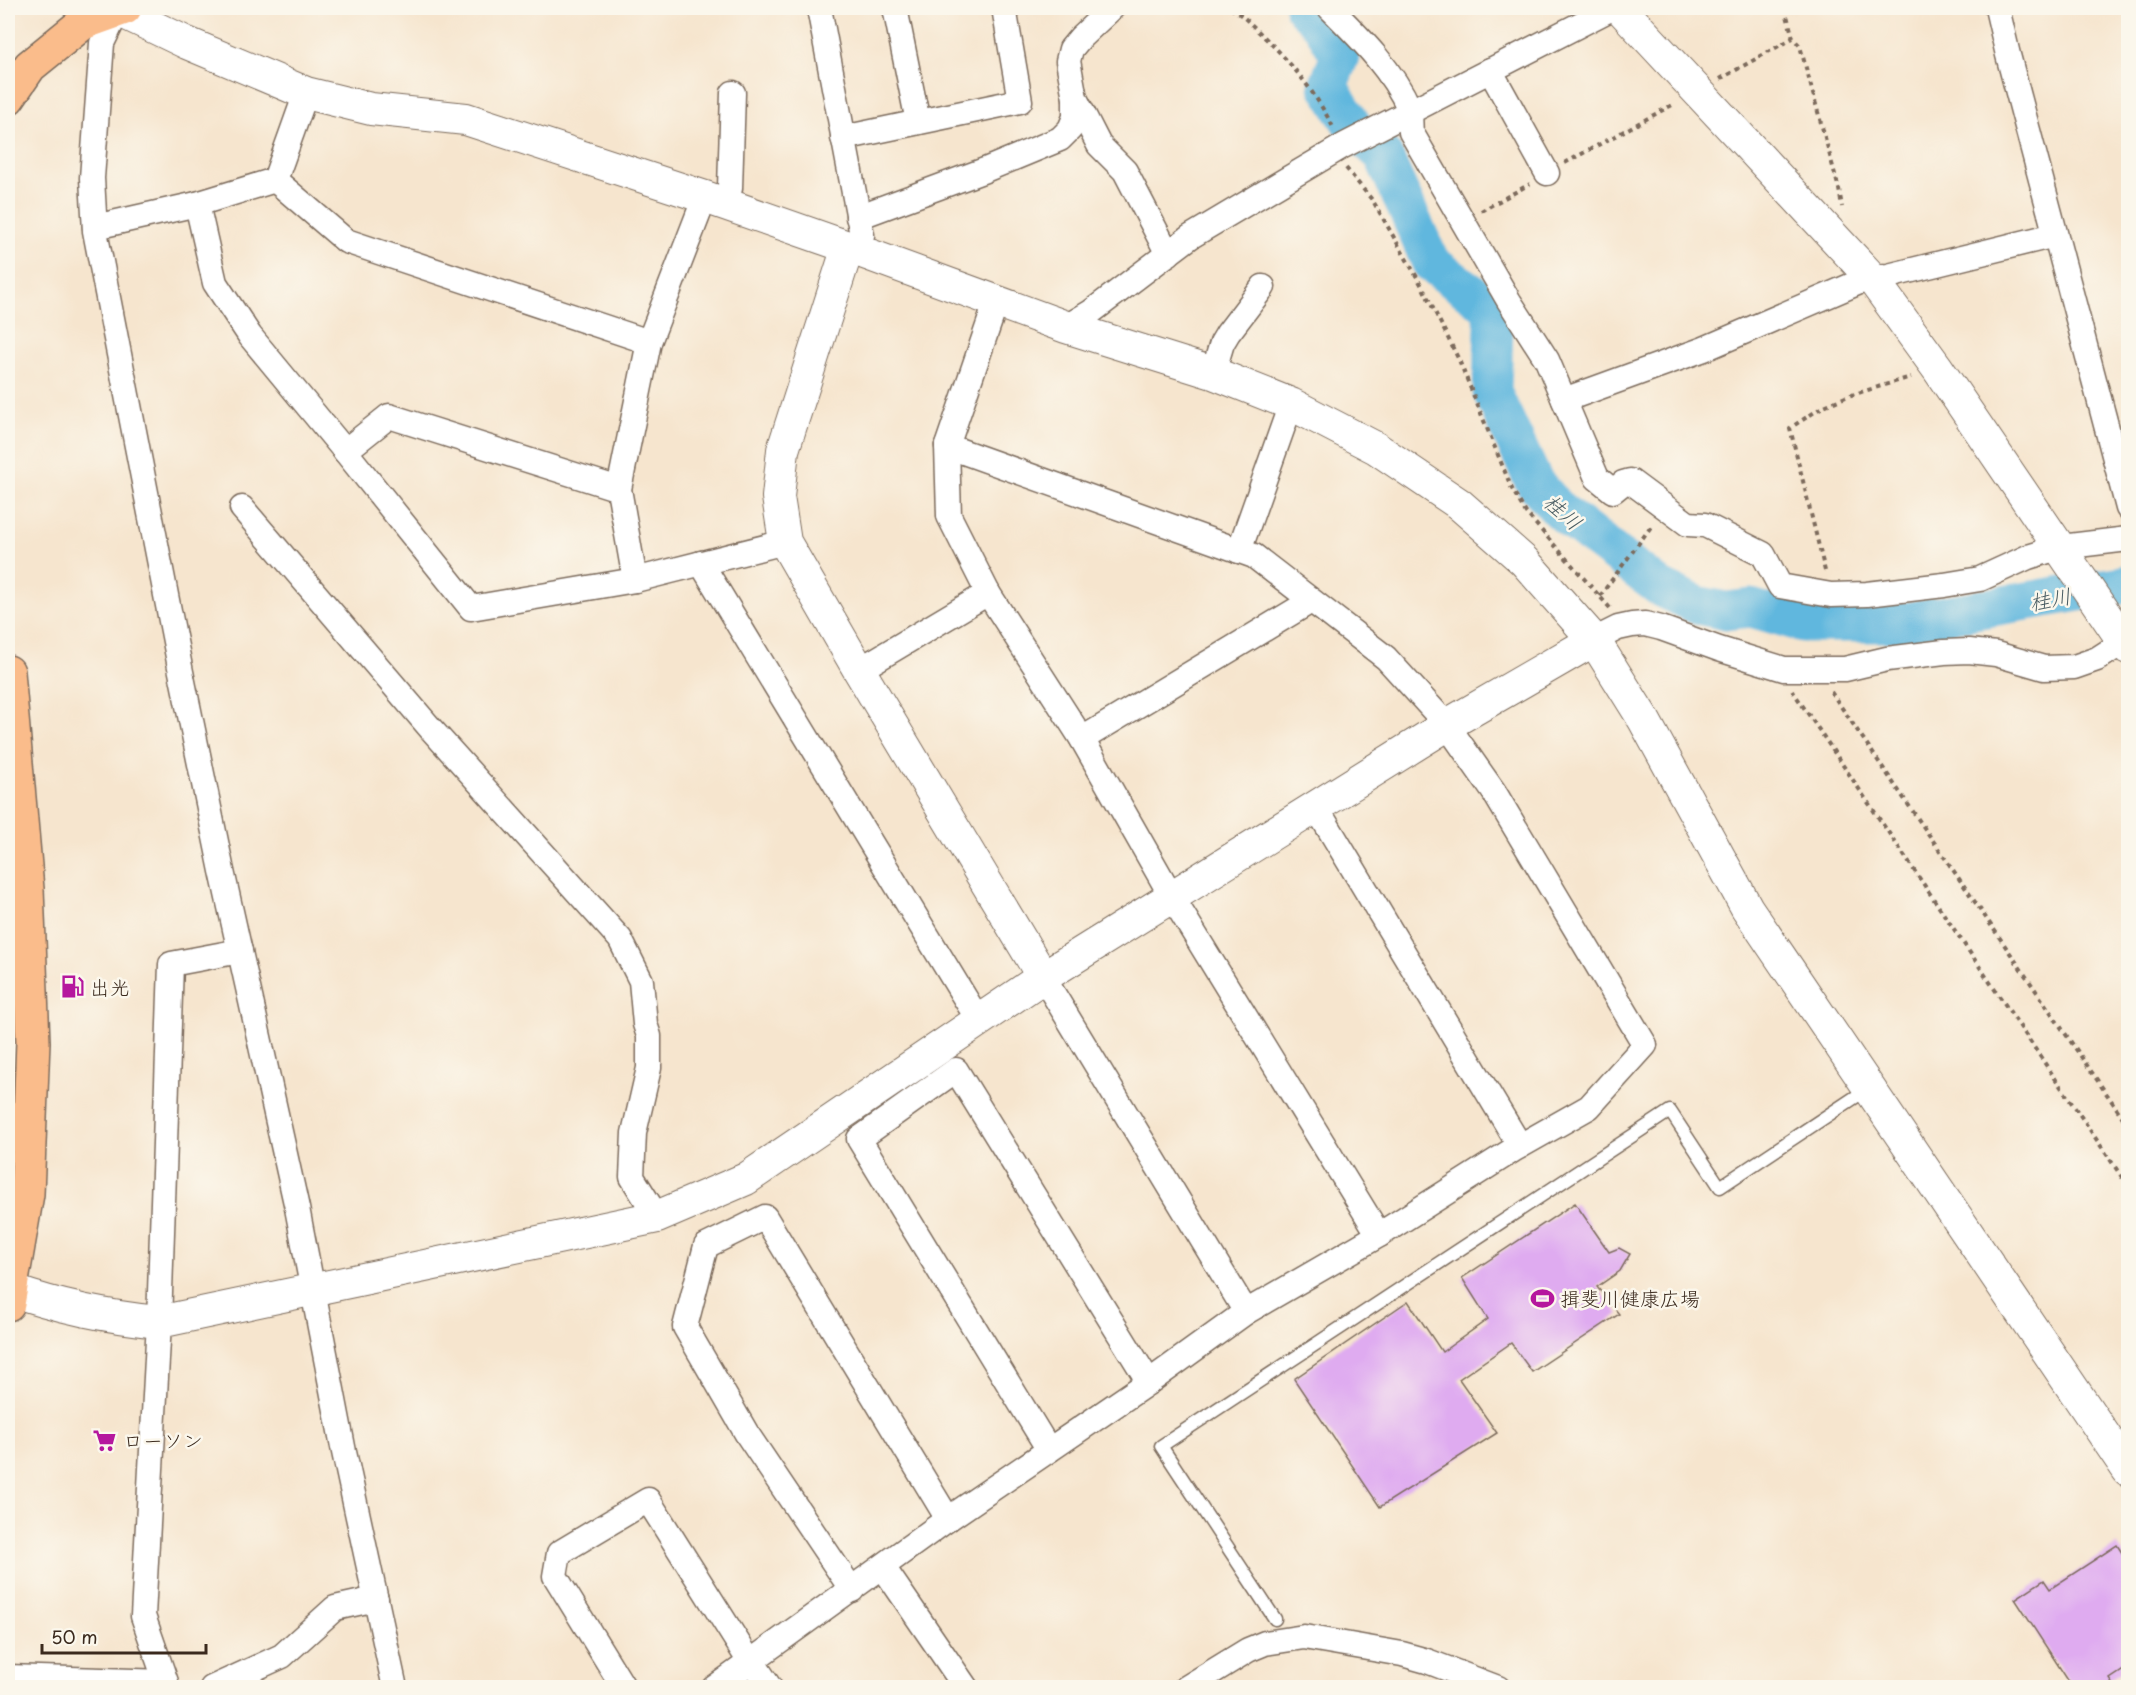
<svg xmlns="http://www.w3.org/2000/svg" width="2136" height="1695" viewBox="0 0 2136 1695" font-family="'Playpen Sans','Klee One',sans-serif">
<rect width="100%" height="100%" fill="#fbf7ec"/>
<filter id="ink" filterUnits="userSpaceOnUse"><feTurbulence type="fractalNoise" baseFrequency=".0167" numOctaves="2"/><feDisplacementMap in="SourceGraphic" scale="12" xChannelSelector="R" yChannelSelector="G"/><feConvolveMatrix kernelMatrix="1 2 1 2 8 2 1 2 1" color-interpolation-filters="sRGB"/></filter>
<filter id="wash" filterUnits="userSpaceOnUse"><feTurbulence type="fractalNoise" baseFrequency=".008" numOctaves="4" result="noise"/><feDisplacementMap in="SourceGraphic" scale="24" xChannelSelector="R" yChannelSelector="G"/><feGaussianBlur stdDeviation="1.35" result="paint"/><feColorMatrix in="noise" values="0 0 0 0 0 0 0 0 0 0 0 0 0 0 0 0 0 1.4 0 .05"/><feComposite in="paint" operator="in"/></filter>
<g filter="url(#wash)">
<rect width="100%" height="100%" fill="#f6e5ce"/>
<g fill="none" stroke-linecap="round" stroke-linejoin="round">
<path stroke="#61b7de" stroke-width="39" d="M1304 8 1321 24 1340 56 1328 86 1356 131 1383 155 1431 263 1490 307 1494 326 1492 392 1534 482 1559 510 1597 540 1661 588 1697 605 1726 611 1751 608 1803 623H1897L2128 584"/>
</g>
<g id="blocks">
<g fill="#dfabf0">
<path d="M1575 1203 1609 1252 1619 1248 1630 1254 1620 1271 1597 1287 1619 1314 1532 1372 1511 1343 1459 1379 1497 1433 1380 1507 1294 1379 1408 1301 1442 1352 1488 1319 1462 1278Z"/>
<path d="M2117 1545 2128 1562V1667L2110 1679 2116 1688H2073L2015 1599 2044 1580 2050 1589Z"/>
</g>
</g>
</g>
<g filter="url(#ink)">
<use href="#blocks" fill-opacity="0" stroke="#7c6b5c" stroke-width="1.5"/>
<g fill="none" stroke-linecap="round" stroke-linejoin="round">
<defs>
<path id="service" d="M1275 1619 1161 1446 1670 1111 1720 1187 1869 1088"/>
<g id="minor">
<path d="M112 8 118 10 102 43 92 178 95 231 180 667 222 871 297 1208 344 1452 395 1688"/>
<path d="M819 8 862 235 848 247"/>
<path d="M895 8 918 122"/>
<path d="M1330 8C1359 37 1392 69 1409 108 1411 115 1410 124 1411 132L1509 301 1547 360 1597 478 1613 491 1623 483 1630 481 1688 524 1705 525 1763 554 1780 586 1831 595 1867 594 1944 585 1980 579 2028 557 2061 547 2128 539"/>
<path d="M1997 8 2008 55 2128 508"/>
<path d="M1490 70 1547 173"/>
<path d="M1075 98 1099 145 1125 171 1168 254"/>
<path d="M843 138 1020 101 1004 8"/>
<path d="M275 180 197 204 215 283 250 336 345 451 471 608 635 580 785 542"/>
<path d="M275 180 346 241 649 342"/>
<path d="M275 180 306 93"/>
<path d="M726 204 730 188 733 93"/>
<path d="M858 217 985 170 1060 139 1070 129 1075 117V98L1068 61 1071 49 1081 37 1112 8"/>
<path d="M95 227 197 204"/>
<path d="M996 303 947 446 949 516 988 593 1082 739 1172 897 1379 1235"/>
<path d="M1066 327 1091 312 1190 237 1343 146 1612 8"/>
<path d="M1213 373 1222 343 1228 333 1263 287"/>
<path d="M1564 400 1704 349 1871 277 1888 276 2047 237"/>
<path d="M345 451 389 416 619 489"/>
<path d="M242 508 431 729 620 939 641 981 645 1024 649 1036V1068L634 1133 632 1177 657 1217"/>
<path d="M1239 551 1291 404"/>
<path d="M701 563 979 1021"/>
<path d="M635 580 619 489 649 342 705 197"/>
<path d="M1594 640 1618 628 1632 625 1645 624 1661 628 1719 649 1784 669H1845L1887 659 1944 652 1969 651 1996 654 2044 668 2074 667 2097 659 2128 639"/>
<path d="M859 670 988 593"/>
<path d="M1082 739 1311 601"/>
<path d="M1316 807 1520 1146"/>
<path d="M1043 977 1246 1312"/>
<path d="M1049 1450 859 1139 956 1070 1149 1382"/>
<path d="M883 1567 966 1688"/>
<path d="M852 1590 747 1434 685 1327 706 1246 765 1217 948 1519"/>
<path d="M752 1661 770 1688"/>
<path d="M8 1677 165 1682"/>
<path d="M168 1688 143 1616 159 1322 171 964 240 951"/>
<path d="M212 1688 282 1656 335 1608 376 1599"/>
<path d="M624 1688 555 1576 559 1553 648 1500 750 1662"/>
<path d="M714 1688 948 1519 1149 1382 1246 1312 1379 1235 1513 1150 1589 1107 1645 1045 1494 792 1447 725 1386 658 1254 556 947 446"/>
<path d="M1186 1688 1248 1650 1265 1643 1304 1637 1402 1654 1427 1661 1498 1688"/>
</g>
<g id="tertiary">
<path d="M1620 8 1871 277 1938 369 2128 648"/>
<path d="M118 10 187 43 306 93 371 109 466 119 705 197 848 247 1066 327 1213 373 1291 404 1376 448 1459 504 1524 561 1594 640 1644 720 1747 908 2128 1470"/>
<path d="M848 247 783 450 778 497 785 542 859 670 1043 977"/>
<path d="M11 1290C59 1307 108 1317 159 1322L657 1217 746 1179 1043 977 1447 725 1594 640"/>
</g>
<g id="trunk">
<path d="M8 98 30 66 83 23 125 8"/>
<path d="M8 672 27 889 33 1042 27 1194 8 1304"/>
</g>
</defs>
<use href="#service" stroke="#7c6b5c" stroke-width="15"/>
<use href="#minor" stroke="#7c6b5c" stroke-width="27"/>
<use href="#tertiary" stroke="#7c6b5c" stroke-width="34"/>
<use href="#trunk" stroke="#7c6b5c" stroke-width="36"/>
<g stroke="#7c6b5c" stroke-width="4" stroke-dasharray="4.5 4.5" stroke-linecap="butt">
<path d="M1230 8C1242 14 1252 25 1262 35 1291 62 1315 92 1333 127"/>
<path d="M1785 8 1793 38 1800 46 1839 189 1842 207"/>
<path d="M1720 79 1793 38"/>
<path d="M1565 163 1674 104"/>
<path d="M1346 168 1373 201 1422 286 1459 360 1512 489 1526 513 1610 608"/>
<path d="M1481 211 1530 184"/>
<path d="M1825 571 1790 428 1824 406 1848 396 1911 377"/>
<path d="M1600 596 1653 524"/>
<path d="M1792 690 2128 1186"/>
<path d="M1831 692 2128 1125"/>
</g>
<use href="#service" stroke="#fff" stroke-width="12"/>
<use href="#minor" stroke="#fff" stroke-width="24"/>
<use href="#tertiary" stroke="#fff" stroke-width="32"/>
<use href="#trunk" stroke="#fabc8b" stroke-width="33"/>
</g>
</g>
<defs>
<symbol id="fuel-bare" viewBox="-9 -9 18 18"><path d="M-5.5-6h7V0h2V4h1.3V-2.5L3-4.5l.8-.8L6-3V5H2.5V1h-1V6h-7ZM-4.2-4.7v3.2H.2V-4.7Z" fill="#b5179e" stroke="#fbf7ec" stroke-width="2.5" paint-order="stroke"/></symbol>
<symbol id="stadium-bare" viewBox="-9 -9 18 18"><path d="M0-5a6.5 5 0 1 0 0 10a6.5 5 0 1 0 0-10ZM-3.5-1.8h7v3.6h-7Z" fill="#b5179e" stroke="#fbf7ec" stroke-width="2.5" paint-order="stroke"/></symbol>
<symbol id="supermarket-bare" viewBox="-9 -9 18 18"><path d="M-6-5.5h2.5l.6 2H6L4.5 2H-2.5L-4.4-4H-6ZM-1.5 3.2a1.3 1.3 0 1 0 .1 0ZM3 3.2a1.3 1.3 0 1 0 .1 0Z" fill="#b5179e" stroke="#fbf7ec" stroke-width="2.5" paint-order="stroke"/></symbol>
</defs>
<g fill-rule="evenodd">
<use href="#fuel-bare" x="56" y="970" width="33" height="33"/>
<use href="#stadium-bare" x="1526" y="1282" width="33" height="33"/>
<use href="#supermarket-bare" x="88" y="1424" width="33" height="33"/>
</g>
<g text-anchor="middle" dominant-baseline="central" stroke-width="5" stroke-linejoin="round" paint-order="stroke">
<g font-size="20" fill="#3b2a1e" stroke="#fbf7ec" text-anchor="start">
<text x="90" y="987">出光</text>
<text x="1560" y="1298">揖斐川健康広場</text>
<text x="123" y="1440">ローソン</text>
</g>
<g font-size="21" font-style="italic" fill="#485b61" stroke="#fbf7ec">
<text transform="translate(1564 511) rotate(42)">桂川</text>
<text transform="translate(2050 598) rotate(-10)">桂川</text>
</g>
</g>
<rect width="2136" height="1695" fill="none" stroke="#fbf7ec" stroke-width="30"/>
<path d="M42 1644v9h164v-9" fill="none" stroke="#3b2a1e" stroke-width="3"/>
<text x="51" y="1644" font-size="18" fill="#3b2a1e" stroke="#fbf7ec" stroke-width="4.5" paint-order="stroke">50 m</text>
</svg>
